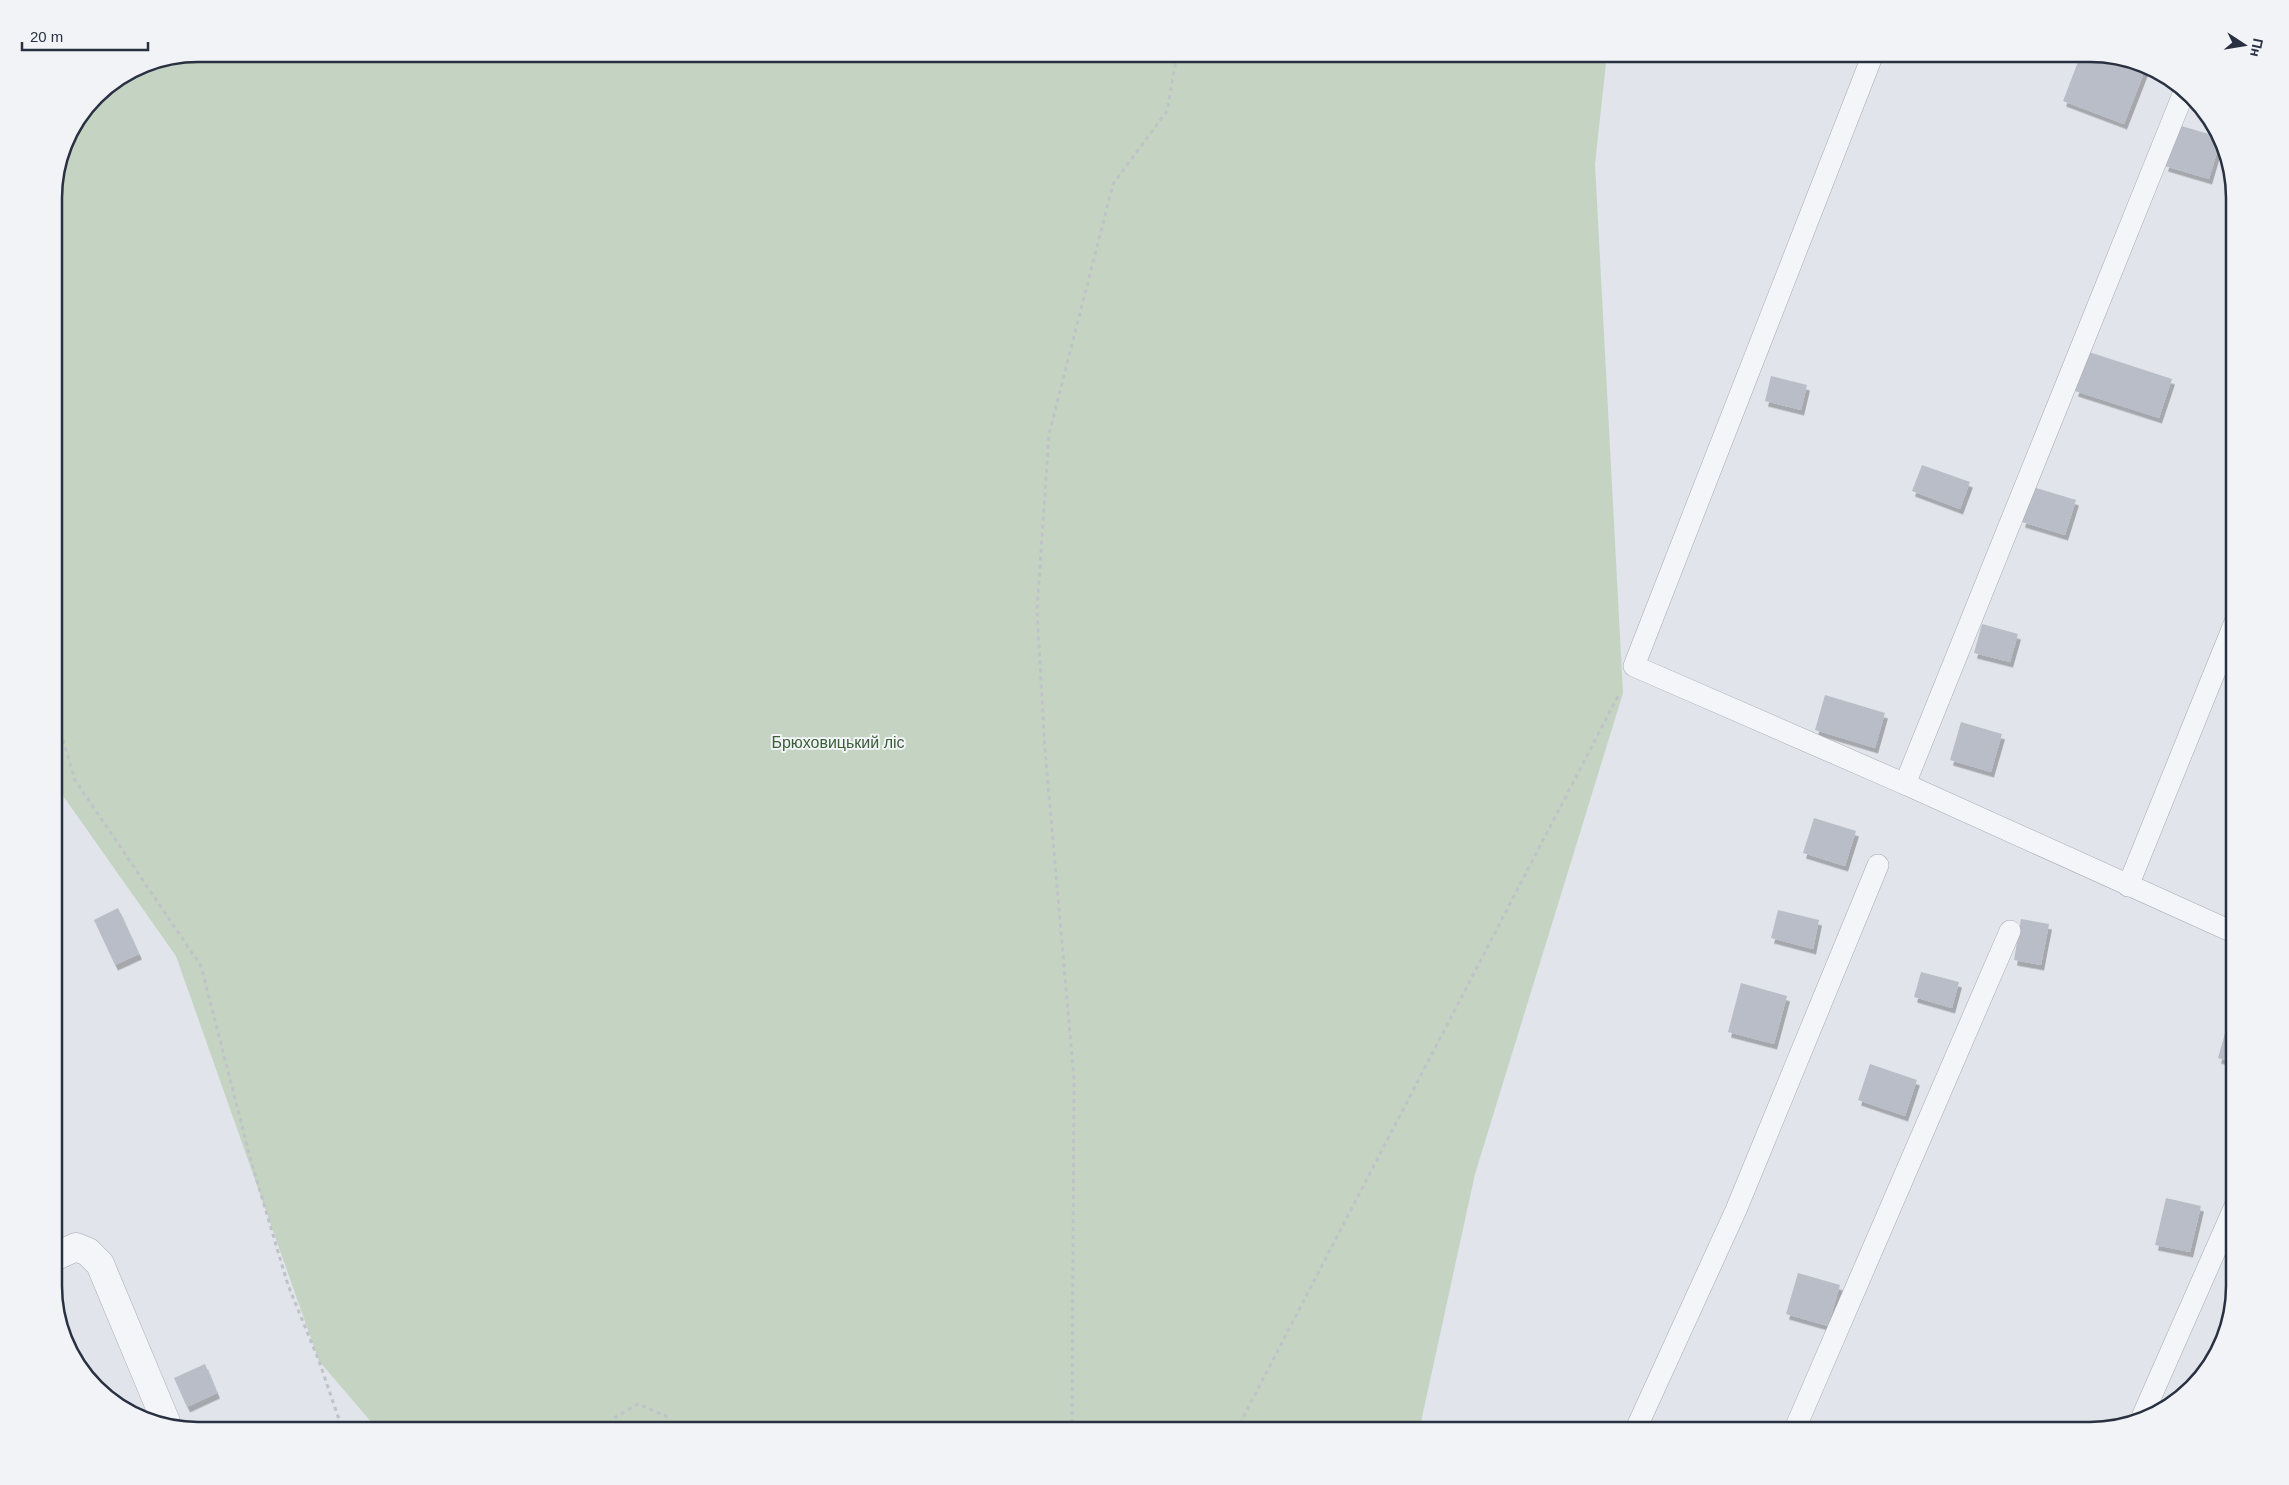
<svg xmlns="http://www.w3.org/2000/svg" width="2289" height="1485" viewBox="0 0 2289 1485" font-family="Arial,sans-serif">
<defs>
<filter id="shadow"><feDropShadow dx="3" dy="5.5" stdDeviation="0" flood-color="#0004"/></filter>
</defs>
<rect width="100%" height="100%" fill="#e1e4ea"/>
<path fill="#c5d4c2" d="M199 54H1607L1595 164 1623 693 1475 1174 1419 1431H379L319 1361 176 956 54 783V189L69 135 96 96 143 65Z"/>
<g fill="#b8bdc7" filter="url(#shadow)">
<path d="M2081 54H2090L2145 70 2124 124 2063 101Z"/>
<path d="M2178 125 2219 137 2220 142 2209 179 2165 166Z"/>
<path d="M2089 352 2172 379 2159 418 2075 391Z"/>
<path d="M1771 376 1807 385 1801 410 1765 401Z"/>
<path d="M1922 465 1970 482 1960 509 1912 491Z"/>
<path d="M2033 487 2076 500 2065 535 2022 522Z"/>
<path d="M1982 624 2018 634 2010 662 1974 653Z"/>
<path d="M1825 695 1885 713 1875 748 1815 730Z"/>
<path d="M1961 722 2002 734 1991 772 1950 760Z"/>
<path d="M1814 818 1856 831 1845 866 1803 853Z"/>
<path d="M118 908 139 954 115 965 94 920Z"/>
<path d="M1778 910 1819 920 1813 949 1771 938Z"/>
<path d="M2021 919 2049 924 2041 965 2014 960Z"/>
<path d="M1921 972 1959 982 1952 1008 1914 997Z"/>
<path d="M1741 983 1787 996 1774 1044 1728 1032Z"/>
<path d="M2229 1019 2235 1021V1063L2218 1058Z"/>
<path d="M1870 1064 1917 1080 1905 1116 1858 1100Z"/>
<path d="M2166 1198 2201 1206 2190 1252 2155 1245Z"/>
<path d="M1798 1273 1840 1285 1828 1326 1786 1314Z"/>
<path d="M205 1364 217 1393 187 1407 174 1378Z"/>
</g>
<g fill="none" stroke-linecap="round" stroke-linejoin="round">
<defs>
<g id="service">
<path d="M1873 54 1634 666 1905 784"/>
<path d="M2184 92 1905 784 2235 933"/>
<path d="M2128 886 2235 622"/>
<path d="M2142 1417 2235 1206"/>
<path d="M1635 1431 1736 1210 1878 865"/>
<path d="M1794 1431 2010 931"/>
</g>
<path id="minor" d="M54 1257 76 1247 88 1252 100 1264 166 1422"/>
</defs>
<use href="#service" stroke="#a6aab4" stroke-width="22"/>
<use href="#minor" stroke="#a6aab4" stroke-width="29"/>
<g stroke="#bfc2c9" stroke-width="3" stroke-dasharray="4 4" stroke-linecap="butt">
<path d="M54 709 75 780 201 966 251 1161 288 1285 319 1361 343 1431"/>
<path d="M605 1431 614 1418 638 1404 666 1416 670 1431"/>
<path d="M1072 1431 1074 1079 1045 750 1037 611 1049 434 1113 184 1167 111 1177 54"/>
<path d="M1236 1431 1618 696"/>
</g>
<use href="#service" stroke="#f4f5f8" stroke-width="21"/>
<use href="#minor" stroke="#f4f5f8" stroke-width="28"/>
</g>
<g text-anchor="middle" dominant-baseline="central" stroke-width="4" stroke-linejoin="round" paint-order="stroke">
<g font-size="16" fill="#3a5e36" stroke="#f1f3f7">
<text x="838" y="742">Брюховицький ліс</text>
</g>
</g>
<path d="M0 0H2289V1485H0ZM198 62H2090A136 136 0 0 1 2226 198V1286A136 136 0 0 1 2090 1422H198A136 136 0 0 1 62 1286V198A136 136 0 0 1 198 62Z" fill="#f1f3f7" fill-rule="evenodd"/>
<path fill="none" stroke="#293042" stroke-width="2.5" d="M198 62H2090A136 136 0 0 1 2226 198V1286A136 136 0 0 1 2090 1422H198A136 136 0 0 1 62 1286V198A136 136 0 0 1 198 62Z"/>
<g transform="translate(2244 45) rotate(102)" stroke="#f1f3f7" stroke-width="4" paint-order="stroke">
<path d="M0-4L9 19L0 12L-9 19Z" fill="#293042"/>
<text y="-8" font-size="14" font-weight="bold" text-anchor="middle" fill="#293042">Пн</text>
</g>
<path d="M22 42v8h126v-8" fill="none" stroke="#293042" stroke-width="2.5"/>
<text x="30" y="42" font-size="15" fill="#293042" stroke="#f1f3f7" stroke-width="4" paint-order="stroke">20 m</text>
</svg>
